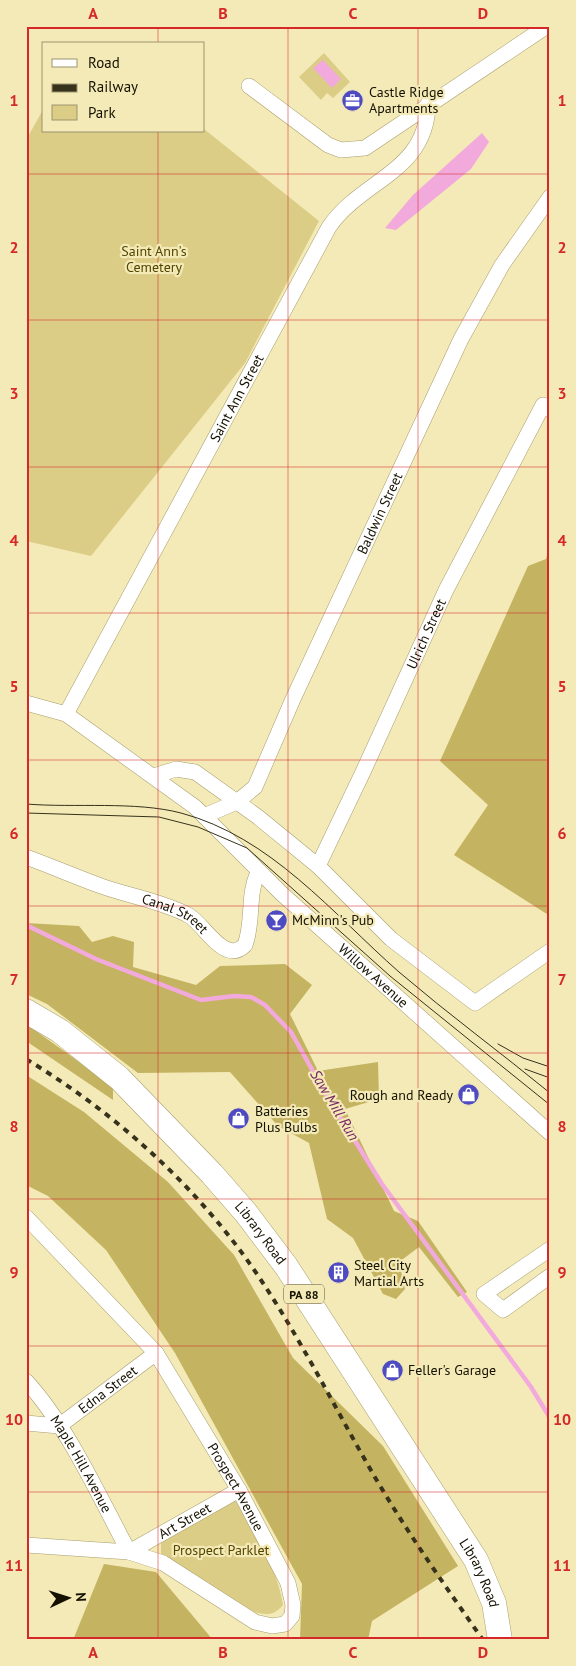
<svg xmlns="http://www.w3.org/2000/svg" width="576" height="1666" viewBox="0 0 576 1666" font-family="'PT Sans',sans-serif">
<rect width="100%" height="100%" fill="#f4eab7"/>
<g fill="#dccd86">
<path d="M324 53 350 82 333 98 327 93 321 100 299 77Z"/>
<path d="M44 108V131H204V129L319 221 245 363 91 556 26 541V140Z"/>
<path d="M235 1498C254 1532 277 1566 283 1605 274 1616 267 1615 254 1612L161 1556V1542Z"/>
</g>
<g fill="#c4b360">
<path d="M550 543V916L454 855 488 805 440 761 528 566 546 559Z"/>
<path d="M26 923 79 926 92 942 113 936 134 942 133 967 196 985 220 966 285 964 312 985 290 1014 318 1071 378 1062 379 1099 345 1109 394 1211 418 1221 467 1292 458 1297 419 1247 399 1262 405 1289 396 1299 383 1294 353 1238 327 1219 309 1143 278 1126 230 1072 138 1073 47 1004 26 994Z"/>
<path d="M26 1024 113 1086V1100L26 1041Z"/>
<path d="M26 1075 84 1112 168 1182 234 1255 293 1358 383 1446 458 1566 372 1621 368 1640H300L302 1584 175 1353 106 1250 48 1196 26 1185Z"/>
<path d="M104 1564 156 1572 213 1640H73Z"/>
</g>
<g fill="#f2aadc">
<path d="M323 60 341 79 332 88 313 68Z"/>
<path d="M482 133 489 142 471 169 396 230 385 228 413 195Z"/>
</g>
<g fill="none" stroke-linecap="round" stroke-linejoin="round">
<path stroke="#f2aadc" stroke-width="4.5" d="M26 925 96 959 201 1000 234 996 251 997 265 1005 291 1032 325 1093 382 1184 531 1387 550 1418"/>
<defs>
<g id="minor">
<path d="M249 86 328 145 341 150 365 148 547 26"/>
<path id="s1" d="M26 703 66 714 195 807 282 894 550 1133"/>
<path id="s2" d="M66 714 329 227C362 179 427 172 428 104"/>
<path d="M154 776 176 769 195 772 258 817 318 866 391 939 475 1003 550 951"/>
<path id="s3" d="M204 816 237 802 255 787 293 699 461 339 502 265 550 197"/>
<path id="s4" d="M26 857C51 866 76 877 101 886 129 896 161 901 188 915 204 923 224 966 245 945 254 921 247 896 258 872"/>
<path id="s5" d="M318 866 363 772 446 590 543 405 550 410"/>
<path id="s6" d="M26 1217 156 1353 239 1490 288 1583 293 1605 292 1616 285 1624 272 1626 255 1622 163 1563 129 1552 26 1545"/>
<path d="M550 1249 484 1294 503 1310 550 1276"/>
<path id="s7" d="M26 1381C67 1425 100 1498 129 1552L239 1490"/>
<path id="s8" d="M26 1423 59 1426 156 1353"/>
</g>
<g id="primary">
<path id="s9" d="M26 1011 60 1031 119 1078 212 1174 246 1213 286 1266 476 1560 494 1603 500 1640"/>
</g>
</defs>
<use href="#minor" stroke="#a79e6e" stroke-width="16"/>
<use href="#primary" stroke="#a79e6e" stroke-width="25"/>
<use href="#minor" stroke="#fff" stroke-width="15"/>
<use href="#primary" stroke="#fff" stroke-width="24"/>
<g stroke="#36321c" stroke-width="1">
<path d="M26 804C75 808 135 801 181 813 271 837 332 913 399 972 448 1014 500 1052 550 1093"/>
<path d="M26 813 159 817 198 827 247 848 390 976 550 1105"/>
<path d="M498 1044 523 1058 550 1067"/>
<path d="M525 1069 550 1078"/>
</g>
<path stroke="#36321c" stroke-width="4" stroke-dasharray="6 6" stroke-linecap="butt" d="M26 1059C117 1114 199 1188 259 1277 302 1341 337 1412 376 1479 409 1535 446 1587 483 1640"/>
</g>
<path fill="none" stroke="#d62828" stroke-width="1" stroke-opacity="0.55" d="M158 26V44M288 26V1640M418 26V1640M158 131V1640M26 174H550M26 320H550M26 467H550M26 613H550M26 760H550M26 906H550M26 1053H550M26 1199H550M26 1346H550M26 1492H550"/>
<defs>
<symbol id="office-disc" viewBox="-11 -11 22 22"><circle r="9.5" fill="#4e4bc2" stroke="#f4eab7"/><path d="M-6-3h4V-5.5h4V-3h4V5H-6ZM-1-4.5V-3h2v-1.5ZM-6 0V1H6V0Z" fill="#fff"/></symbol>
<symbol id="bar-disc" viewBox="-11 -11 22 22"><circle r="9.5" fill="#4e4bc2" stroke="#f4eab7"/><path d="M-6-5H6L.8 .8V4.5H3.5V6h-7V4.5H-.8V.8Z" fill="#fff"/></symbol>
<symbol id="shop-disc" viewBox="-11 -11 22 22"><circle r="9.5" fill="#4e4bc2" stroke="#f4eab7"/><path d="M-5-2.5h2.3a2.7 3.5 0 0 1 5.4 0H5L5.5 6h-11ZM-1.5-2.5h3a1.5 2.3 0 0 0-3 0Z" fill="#fff"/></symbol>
<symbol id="building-disc" viewBox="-11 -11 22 22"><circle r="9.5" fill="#4e4bc2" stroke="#f4eab7"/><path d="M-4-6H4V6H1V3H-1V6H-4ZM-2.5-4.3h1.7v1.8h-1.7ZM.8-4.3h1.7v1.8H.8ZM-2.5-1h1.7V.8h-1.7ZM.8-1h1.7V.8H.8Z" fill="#fff"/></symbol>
</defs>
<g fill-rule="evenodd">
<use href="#office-disc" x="340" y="88" width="25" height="25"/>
<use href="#bar-disc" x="264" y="908" width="25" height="25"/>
<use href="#shop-disc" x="456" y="1082" width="25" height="25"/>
<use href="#shop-disc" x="226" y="1106" width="25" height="25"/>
<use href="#building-disc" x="326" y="1260" width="25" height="25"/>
<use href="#shop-disc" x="380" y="1358" width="25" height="25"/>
</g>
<g text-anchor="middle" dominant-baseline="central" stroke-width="4.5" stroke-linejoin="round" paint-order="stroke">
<rect fill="#f4eab7" stroke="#585238" stroke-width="1" x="284" y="1284.5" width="40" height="19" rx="4"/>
<g font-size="12" font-weight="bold" fill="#151101">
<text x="304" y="1294">PA 88</text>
</g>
<g font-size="14" fill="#151101" stroke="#f4eab7" text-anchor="start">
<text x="369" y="92">Castle Ridge<tspan x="369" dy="16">Apartments</tspan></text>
<text x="292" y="920">McMinn's Pub</text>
<text x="453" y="1095" text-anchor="end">Rough and Ready</text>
<text x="255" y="1111">Batteries<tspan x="255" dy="16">Plus Bulbs</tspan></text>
<text x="354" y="1265">Steel City<tspan x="354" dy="16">Martial Arts</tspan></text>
<text x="408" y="1370">Feller's Garage</text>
</g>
<g font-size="14" fill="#514500" stroke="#f4eab7">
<text x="154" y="251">Saint Ann's<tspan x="154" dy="16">Cemetery</tspan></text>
<text x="221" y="1550">Prospect Parklet</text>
</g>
<g font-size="14" fill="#151101" stroke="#f4eab7">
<text stroke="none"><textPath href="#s2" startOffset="359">Saint Ann Street</textPath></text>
<text stroke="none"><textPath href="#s3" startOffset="360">Baldwin Street</textPath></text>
<text stroke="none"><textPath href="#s5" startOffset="256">Ulrich Street</textPath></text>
<text stroke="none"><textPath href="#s4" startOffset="160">Canal Street</textPath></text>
<text stroke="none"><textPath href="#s1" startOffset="446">Willow Avenue</textPath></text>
<text stroke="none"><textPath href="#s9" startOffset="325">Library Road</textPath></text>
<text stroke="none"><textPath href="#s8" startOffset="94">Edna Street</textPath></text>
<text stroke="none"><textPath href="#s7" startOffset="100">Maple Hill Avenue</textPath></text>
<text stroke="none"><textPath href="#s6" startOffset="344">Prospect Avenue</textPath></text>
<text stroke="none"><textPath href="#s7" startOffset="264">Art Street</textPath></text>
<text stroke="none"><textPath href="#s9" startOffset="730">Library Road</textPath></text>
</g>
<g font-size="15" font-style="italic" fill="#782665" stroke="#f4eab7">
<text transform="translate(335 1105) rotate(59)">Saw Mill Run</text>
</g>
</g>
<rect width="576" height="1666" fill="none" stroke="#f4eab7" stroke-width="55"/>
<rect x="42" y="42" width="162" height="90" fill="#f4eab7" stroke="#9b936e"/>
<rect x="52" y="59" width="25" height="8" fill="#ffffff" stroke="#9b936e"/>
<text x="88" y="68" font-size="15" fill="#151101">Road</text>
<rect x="52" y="84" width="25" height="8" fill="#36321c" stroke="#9b936e"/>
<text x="88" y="92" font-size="15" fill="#151101">Railway</text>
<rect x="52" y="105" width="25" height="15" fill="#dccd86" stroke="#9b936e"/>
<text x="88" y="118" font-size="15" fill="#151101">Park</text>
<g transform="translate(68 1598) rotate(86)" stroke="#f4eab7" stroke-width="4" paint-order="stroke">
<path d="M0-4L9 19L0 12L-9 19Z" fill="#151101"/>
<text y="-8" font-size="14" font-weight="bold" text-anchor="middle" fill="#151101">N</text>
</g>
<rect x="28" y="28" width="520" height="1610" fill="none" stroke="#d62828" stroke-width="2"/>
<g font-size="16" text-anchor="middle" font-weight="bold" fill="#d62828">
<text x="93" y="19">A</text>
<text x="223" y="19">B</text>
<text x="353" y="19">C</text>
<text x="483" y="19">D</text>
<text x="14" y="106">1</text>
<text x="562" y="106">1</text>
<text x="14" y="253">2</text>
<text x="562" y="253">2</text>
<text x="14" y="399">3</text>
<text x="562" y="399">3</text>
<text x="14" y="546">4</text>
<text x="562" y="546">4</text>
<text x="14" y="692">5</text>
<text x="562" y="692">5</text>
<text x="14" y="839">6</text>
<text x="562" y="839">6</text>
<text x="14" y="985">7</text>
<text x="562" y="985">7</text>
<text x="14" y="1132">8</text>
<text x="562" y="1132">8</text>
<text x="14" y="1278">9</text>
<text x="562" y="1278">9</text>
<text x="14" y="1425">10</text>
<text x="562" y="1425">10</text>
<text x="14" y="1571">11</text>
<text x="562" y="1571">11</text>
<text x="93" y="1658">A</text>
<text x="223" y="1658">B</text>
<text x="353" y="1658">C</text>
<text x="483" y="1658">D</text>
</g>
</svg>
